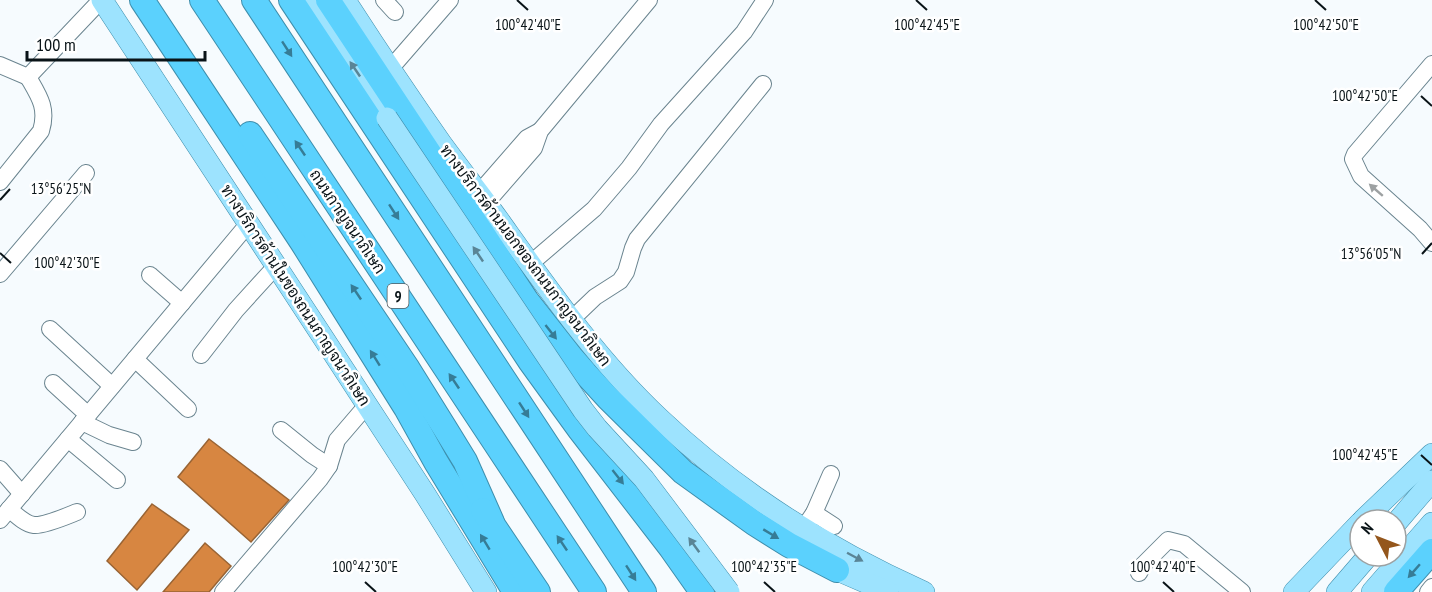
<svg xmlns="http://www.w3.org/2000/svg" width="1432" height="592" viewBox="0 0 1432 592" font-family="'PT Sans Narrow',Sarabun,sans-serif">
<rect width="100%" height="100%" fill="#f6fbfe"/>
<g fill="#d78641" stroke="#996434" stroke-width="1.5">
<path d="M209 439 289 500 251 542 178 477Z"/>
<path d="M152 504 189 530 137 590 107 561Z"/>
<path d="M205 543 231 566 209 592H163Z"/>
</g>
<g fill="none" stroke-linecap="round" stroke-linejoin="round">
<defs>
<g id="minor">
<path d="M384 0 395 12"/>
<path d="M1432 64 1355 154 1353 159 1361 176 1420 229 1432 243"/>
<path d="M0 65 28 77"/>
<path d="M390 69 450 0"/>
<path d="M0 182 41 131C48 108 39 96 28 77L101 0"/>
<path d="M479 193 527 138 540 131"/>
<path d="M486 203 534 148 540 131 649 0"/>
<path d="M530 264 594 209 629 168 661 124 744 32 765 0"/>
<path d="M0 274 86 173"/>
<path d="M150 275 182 303"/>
<path d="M571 320 595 297 620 281 626 272 633 248 637 239 763 84"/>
<path d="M50 329 112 386"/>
<path d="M201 355 236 310 276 266"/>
<path d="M135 359 188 409"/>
<path d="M53 383 88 415"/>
<path d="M82 422 109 435 133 442"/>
<path d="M281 430 312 455 329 466"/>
<path d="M68 439 117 480"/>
<path d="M0 469 22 494"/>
<path d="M9 509C16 515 25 524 34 525 44 526 67 516 77 512"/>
<path d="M814 513 834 526"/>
<path d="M0 520 249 223"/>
<path d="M803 529 814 513 831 474"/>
<path d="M1139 573 1143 565 1168 540 1184 544 1242 592"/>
<path d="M223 592 320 479 329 466 337 440 367 405"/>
<path d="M1428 592 1432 587"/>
</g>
<g id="major">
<path d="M102 0 324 339 425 494 486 592"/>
<path d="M309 0 387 118"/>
<path d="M345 0C376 48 408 96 441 143 460 169 479 193 498 219 548 289 597 360 660 419 737 492 828 549 924 592"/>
<path d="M1363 520 1432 454"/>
<path d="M1396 523 1432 481"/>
<path d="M827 558 837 570 888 592"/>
<path d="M1294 592 1360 523"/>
<path d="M1337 592 1368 556"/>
<path d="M1372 592 1432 523"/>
</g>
<g id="highway">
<path d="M142 0 302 242 406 408 436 462 515 592"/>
<path d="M202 0 594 592"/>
<path d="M254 0 644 592"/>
<path d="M291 0 530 361 580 430 671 548 702 592"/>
<path d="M328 0 527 301 571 357 585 373 608 398 683 472 754 523 789 545 837 570"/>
<path d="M250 134 408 369 446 430 465 461 492 522"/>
<path d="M483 510 538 592"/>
<path d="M1396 592 1432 551"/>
</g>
</defs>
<use href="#minor" stroke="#6a848f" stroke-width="18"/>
<use href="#major" stroke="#3e8eac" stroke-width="22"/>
<use href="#highway" stroke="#3e8eac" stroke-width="26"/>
<use href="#minor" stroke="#fff" stroke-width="16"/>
<use href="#major" stroke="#9de3fe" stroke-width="21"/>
<use href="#highway" stroke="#5bd1fd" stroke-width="24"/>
<defs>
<path id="major-bridge" d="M387 118 583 410 597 428 644 479 729 592"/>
</defs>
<use href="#major-bridge" stroke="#3e8eac" stroke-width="22" stroke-linecap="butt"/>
<use href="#major-bridge" stroke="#9de3fe" stroke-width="21"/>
</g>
<defs><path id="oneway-solid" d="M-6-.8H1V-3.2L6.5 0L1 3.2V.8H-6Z" transform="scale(1.5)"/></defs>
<g fill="#367c96">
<use href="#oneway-solid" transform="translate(287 49) rotate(57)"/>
<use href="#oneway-solid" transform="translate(300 148) rotate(-124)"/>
<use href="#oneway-solid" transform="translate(394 212) rotate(57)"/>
<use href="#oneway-solid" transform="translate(356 292) rotate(-124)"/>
<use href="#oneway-solid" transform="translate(551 332) rotate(52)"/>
<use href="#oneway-solid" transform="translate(375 358) rotate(-122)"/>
<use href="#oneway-solid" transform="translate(454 381) rotate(-124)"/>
<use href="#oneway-solid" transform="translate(524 410) rotate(57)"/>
<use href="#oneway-solid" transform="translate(618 477) rotate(52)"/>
<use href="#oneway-solid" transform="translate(771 534) rotate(31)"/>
<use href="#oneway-solid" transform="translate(485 542) rotate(-121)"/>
<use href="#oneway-solid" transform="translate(562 543) rotate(-124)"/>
<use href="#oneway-solid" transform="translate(1414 571) rotate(131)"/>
<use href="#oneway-solid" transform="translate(631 573) rotate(57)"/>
</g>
<g fill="#5a8596">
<use href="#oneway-solid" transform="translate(355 69) rotate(-124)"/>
<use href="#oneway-solid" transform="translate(478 254) rotate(-124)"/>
<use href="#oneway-solid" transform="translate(694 545) rotate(-126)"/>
<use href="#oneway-solid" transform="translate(855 557) rotate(28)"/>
</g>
<use fill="#9da1a2" href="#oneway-solid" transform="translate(1376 190) rotate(-139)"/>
<path fill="none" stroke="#091317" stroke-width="2" d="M517 0 528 10M916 0 927 10M1315 0 1326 10M1421 96 1432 106M0 200 10 189M0 253 11 263M1422 254 1432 243M1421 455 1432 465M365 582 376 592M764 582 775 592M1163 582 1174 592"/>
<g text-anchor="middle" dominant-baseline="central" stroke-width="5" stroke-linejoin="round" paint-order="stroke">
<rect fill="#fff" stroke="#535a5d" stroke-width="1.5" x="387.5" y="284" width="21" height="24" rx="4.5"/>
<g font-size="15" font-weight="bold" fill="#091317">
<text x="398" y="296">9</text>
</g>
<g font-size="16" fill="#091317" stroke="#fff">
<text transform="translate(348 221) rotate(56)">ถนนกาญจนาภิเษก</text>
<text transform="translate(526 255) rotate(53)">ทางบริการด้านนอกของถนนกาญจนาภิเษก</text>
<text transform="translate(296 295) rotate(57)">ทางบริการด้านในของถนนกาญจนาภิเษก</text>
</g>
</g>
<g font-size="15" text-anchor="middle" fill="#091317" stroke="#fff" stroke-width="5" stroke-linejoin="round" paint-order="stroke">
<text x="528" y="30">100°42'40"E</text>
<text x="927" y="30">100°42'45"E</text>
<text x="1326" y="30">100°42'50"E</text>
<text x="1365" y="101">100°42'50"E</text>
<text x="61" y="194">13°56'25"N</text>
<text x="1371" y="259">13°56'05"N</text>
<text x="67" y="268">100°42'30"E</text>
<text x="1365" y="460">100°42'45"E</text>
<text x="365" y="572">100°42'30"E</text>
<text x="764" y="572">100°42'35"E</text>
<text x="1163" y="572">100°42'40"E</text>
</g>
<g transform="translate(1378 538) rotate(312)"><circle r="28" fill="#ffffff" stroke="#9da1a2" stroke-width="1.5"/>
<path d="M0-4.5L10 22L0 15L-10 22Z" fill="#94561c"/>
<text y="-9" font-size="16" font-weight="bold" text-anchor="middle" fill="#091317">N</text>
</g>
<path d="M27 51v9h178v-9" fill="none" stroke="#091317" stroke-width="3"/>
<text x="36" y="51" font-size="18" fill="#091317" stroke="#ffffff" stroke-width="4.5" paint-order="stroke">100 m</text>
</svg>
